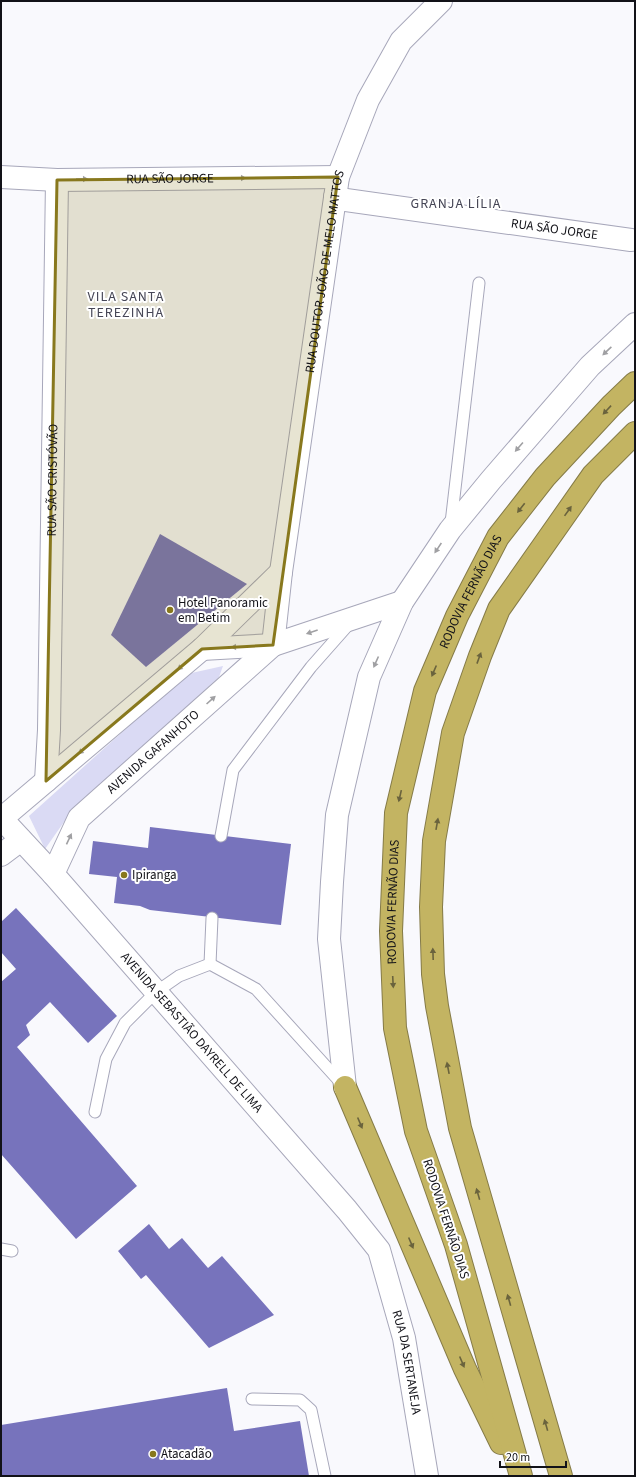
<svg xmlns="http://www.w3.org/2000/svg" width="636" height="1477" viewBox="0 0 636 1477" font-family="'Source Sans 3',sans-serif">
<rect width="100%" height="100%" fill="#f9f9fd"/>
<path fill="#dadaf4" d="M223 666 219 677 71 812 45 849 29 816 187 674Z"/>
<g fill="#7773bc">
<path d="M160 534 247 584 146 667 111 635Z"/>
<path d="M150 827 291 844 281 925 150 910 140 906 114 903 117 877 89 874 93 841 148 848Z"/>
<path d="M16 908 117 1016 88 1043 50 1002 26 1025 30 1035 17 1047 137 1186 76 1239 1 1154V982L16 969 1 952V922Z"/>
<path d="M149 1224 169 1249 182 1238 208 1268 222 1256 274 1315 209 1348 146 1275 141 1279 118 1251Z"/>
<path d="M227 1388 234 1431 300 1421 309 1476H1V1425Z"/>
</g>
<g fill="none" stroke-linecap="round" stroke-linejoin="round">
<defs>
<g id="service">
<path d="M451 523 479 283"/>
<path d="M221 836 233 770 311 667 349 624"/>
<path d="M210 964 212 918"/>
<path d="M95 1112 106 1059 125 1023 156 992 179 976 210 964 256 989 342 1084"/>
<path d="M1 1249 12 1251"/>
<path d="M252 1399 300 1400 311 1410 325 1476"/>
</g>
<g id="minor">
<path id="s1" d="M335 197 346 200 631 240"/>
<path id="s2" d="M46 781 49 730 57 180"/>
<path d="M1 855 21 840"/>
</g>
<g id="tertiary">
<path id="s3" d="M1 177 57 180 338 177"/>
<path id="s4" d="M273 645 281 572 338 177 368 100 401 41 441 1"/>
<path d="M202 649 273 645 402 602"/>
<path id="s5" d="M1 818 53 874 347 1210 379 1250 404 1338 427 1476"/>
<path d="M1 819 202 649 281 572"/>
<path id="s6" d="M53 874 79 818 273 645"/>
</g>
<path id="secondary" d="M345 1087 329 939 332 882 337 815 369 677 402 602 450 530 491 480 590 366 635 324"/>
<g id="motorway">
<path d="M345 1087 465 1369 501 1443"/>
<path id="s7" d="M521 1476 456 1245 416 1131 395 1028 391 931 396 813 425 691 457 616 498 537 545 477 611 406 635 383"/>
<path d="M561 1476 460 1128 437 1006 433 974 431 907 434 841 453 733 480 656 499 609 593 475 635 433"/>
</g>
</defs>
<use href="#service" stroke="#a7a7ba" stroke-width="13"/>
<use href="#minor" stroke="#a7a7ba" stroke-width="24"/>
<use href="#tertiary" stroke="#a7a7ba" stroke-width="24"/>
<use href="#secondary" stroke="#a7a7ba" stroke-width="24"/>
<use href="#motorway" stroke="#857b48" stroke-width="24"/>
<use href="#service" stroke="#fff" stroke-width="11"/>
<use href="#minor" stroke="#fff" stroke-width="22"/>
<use href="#tertiary" stroke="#fff" stroke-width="22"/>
<use href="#secondary" stroke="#fff" stroke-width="22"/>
<use href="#motorway" stroke="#c3b462" stroke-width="22"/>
</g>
<defs><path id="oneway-solid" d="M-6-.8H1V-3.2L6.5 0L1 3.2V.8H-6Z"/></defs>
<g fill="#a0a0a3">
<use href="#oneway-solid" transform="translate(240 178) rotate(-1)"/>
<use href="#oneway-solid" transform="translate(82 179) rotate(-1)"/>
<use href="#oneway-solid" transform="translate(607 351) rotate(137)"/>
<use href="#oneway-solid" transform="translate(519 447) rotate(131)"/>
<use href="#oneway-solid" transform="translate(438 548) rotate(124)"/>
<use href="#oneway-solid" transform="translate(312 632) rotate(161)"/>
<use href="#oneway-solid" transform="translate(237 647) rotate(177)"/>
<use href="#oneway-solid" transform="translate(376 662) rotate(114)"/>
<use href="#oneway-solid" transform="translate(182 666) rotate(140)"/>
<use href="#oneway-solid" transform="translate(211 700) rotate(-42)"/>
<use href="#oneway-solid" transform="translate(83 750) rotate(140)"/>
<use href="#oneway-solid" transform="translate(69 839) rotate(-65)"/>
</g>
<g fill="#6a633d">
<use href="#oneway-solid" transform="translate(607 410) rotate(133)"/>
<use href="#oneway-solid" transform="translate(521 508) rotate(128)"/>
<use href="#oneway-solid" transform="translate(568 511) rotate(-55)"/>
<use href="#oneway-solid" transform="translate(479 658) rotate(-70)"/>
<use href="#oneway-solid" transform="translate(434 671) rotate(113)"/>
<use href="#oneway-solid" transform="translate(400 796) rotate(103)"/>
<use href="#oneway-solid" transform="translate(437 824) rotate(-80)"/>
<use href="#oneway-solid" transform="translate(433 954) rotate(-92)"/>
<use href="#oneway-solid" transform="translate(393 982) rotate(87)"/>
<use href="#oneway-solid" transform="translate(448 1068) rotate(-101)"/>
<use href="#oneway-solid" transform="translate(360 1123) rotate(67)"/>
<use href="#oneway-solid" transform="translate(478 1194) rotate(-106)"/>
<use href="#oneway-solid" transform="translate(411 1243) rotate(67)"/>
<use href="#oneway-solid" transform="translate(509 1300) rotate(-106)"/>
<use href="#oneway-solid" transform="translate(462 1362) rotate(67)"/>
<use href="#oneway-solid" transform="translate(546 1425) rotate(-106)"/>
</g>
<path fill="#88781d" fill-opacity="0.2" stroke="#88781d" stroke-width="3" stroke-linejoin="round" d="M338 177 273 645 202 649 46 781 57 180Z"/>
<g fill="#88781d" stroke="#fff" stroke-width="1.5">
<circle cx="170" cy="610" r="4"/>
<circle cx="124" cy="875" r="4"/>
<circle cx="153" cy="1454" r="4"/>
</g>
<g text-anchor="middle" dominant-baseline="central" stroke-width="4" stroke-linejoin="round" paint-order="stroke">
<g font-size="13" fill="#121218" stroke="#fff">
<text stroke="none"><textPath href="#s3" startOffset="169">RUA SÃO JORGE</textPath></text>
<text stroke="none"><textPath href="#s1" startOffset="222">RUA SÃO JORGE</textPath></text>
<text stroke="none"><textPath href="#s4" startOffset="377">RUA DOUTOR JOÃO DE MELO MATTOS</textPath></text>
<text stroke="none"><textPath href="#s2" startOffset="301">RUA SÃO CRISTÓVÃO</textPath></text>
<text stroke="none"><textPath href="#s7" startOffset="916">RODOVIA FERNÃO DIAS</textPath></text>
<text stroke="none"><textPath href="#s6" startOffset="161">AVENIDA GAFANHOTO</textPath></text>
<text stroke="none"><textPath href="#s7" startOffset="592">RODOVIA FERNÃO DIAS</textPath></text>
<text stroke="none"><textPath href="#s5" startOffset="287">AVENIDA SEBASTIÃO DAYRELL DE LIMA</textPath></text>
<text transform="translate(446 1219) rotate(72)">RODOVIA FERNÃO DIAS</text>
<text stroke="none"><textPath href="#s5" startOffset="690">RUA DA SERTANEJA</textPath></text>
</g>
<g font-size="13" fill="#121218" stroke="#fff" text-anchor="start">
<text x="178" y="603">Hotel Panoramic<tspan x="178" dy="15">em Betim</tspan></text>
<text x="132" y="875">Ipiranga</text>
<text x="161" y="1454">Atacadão</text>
</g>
<g font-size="14" letter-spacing="1" fill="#464656" stroke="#fff">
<text x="456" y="204">GRANJA LÍLIA</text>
<text x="126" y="297">VILA SANTA<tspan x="126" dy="16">TEREZINHA</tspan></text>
</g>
</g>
<rect width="636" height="1477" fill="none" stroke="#121218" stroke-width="4"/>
<path d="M500 1461v6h66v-6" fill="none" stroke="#121218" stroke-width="2"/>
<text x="506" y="1461" font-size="12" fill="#121218" stroke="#ffffff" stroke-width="3" paint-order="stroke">20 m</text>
</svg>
